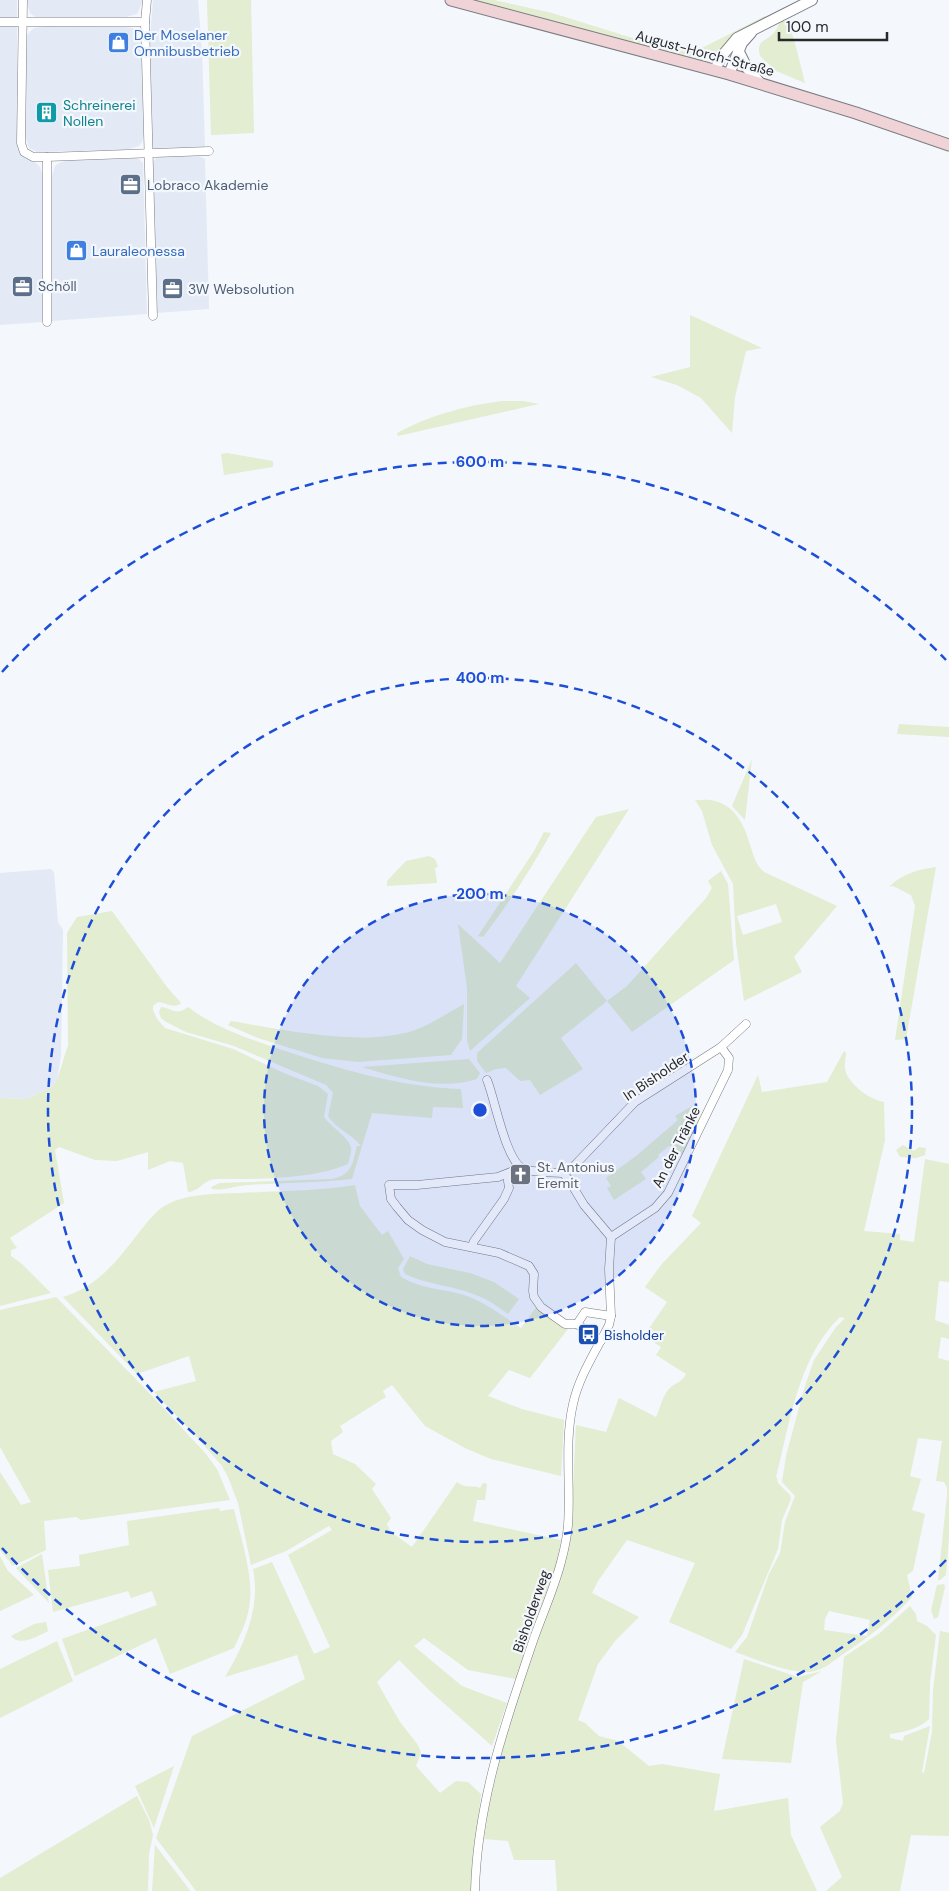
<svg xmlns="http://www.w3.org/2000/svg" width="949" height="1891" viewBox="0 0 949 1891" font-family="'DM Sans',sans-serif">
<rect width="100%" height="100%" fill="#f4f7fc"/>
<g fill="#e3eaf5">
<path d="M0 0H17V19L0 21Z"/>
<path d="M26 0H142V3L137 14 126 17H35L30 13Z"/>
<path d="M153 0H198L202 51 205 146 203 148 155 150 152 146 150 38Z"/>
<path d="M0 23 17 25V146L24 157 36 163 40 167 43 176 44 196 43 322 0 325Z"/>
<path d="M47 26 126 27 133 28 138 31 141 44 144 135 142 142 139 146 125 150 37 152 29 148 25 135 26 36 34 28Z"/>
<path d="M197 155 205 159 209 309 157 313 152 163 157 157Z"/>
<path d="M138 158 143 163 147 314 52 321V176L55 166 61 162 69 160Z"/>
<path d="M51 869 54 872 58 922 63 930 61 1056 57 1080 52 1087 27 1099 0 1098V873Z"/>
</g>
<g fill="#e2edd1" fill-rule="evenodd">
<path d="M207 0H251L254 133 211 135Z"/>
<path d="M466 0H494L552 13 655 45 681 51 702 48 765 16 766 18 718 55 711 59 702 60Z"/>
<path d="M787 17 796 47 805 83 776 71 760 56C756 40 765 42 774 33 780 26 776 24 787 17Z"/>
<path d="M690 315 762 348 746 351 735 397 732 433 701 398 677 385 651 377 690 367Z"/>
<path d="M502 401H523L539 404 398 436 397 433C430 415 465 406 502 401Z"/>
<path d="M227 453 273 461V467L224 475 221 454Z"/>
<path d="M899 724 949 727V737L897 734Z"/>
<path d="M752 759 745 820 732 806Z"/>
<path d="M695 800C701 800 709 799 715 801 735 806 745 826 750 845 754 856 755 864 764 872L837 906 794 957 802 972 744 1001 736 943 733 884 712 845 702 811ZM776 904 782 922 743 935 737 916Z"/>
<path d="M629 809 516 986 530 998 470 1051 467 1040V988L458 924 500 963 596 817Z"/>
<path d="M544 832 551 833C531 869 508 905 483 937L478 936 534 851Z"/>
<path d="M429 856 435 859 438 867 435 868 437 883 387 886V881L406 861Z"/>
<path d="M936 867 906 1039 895 1040 915 906 911 895 893 886 889 887C901 874 920 869 936 867Z"/>
<path d="M721 871 728 884 734 960 632 1032 607 1001 561 1038 583 1069 540 1095 530 1080 520 1081 506 1068 496 1069 486 1073 477 1061V1053L576 963 607 1001 627 986 706 898 712 888 708 881Z"/>
<path d="M112 911 167 987 181 1003C175 1009 166 1003 158 1002L153 1006V1010L157 1019 165 1028 233 1049 286 1074 318 1086 328 1094 324 1117C330 1126 350 1138 351 1148 352 1152 349 1159 348 1164 311 1180 255 1179 215 1179 202 1181 200 1191 188 1192L183 1163 170 1161 148 1170V1152L117 1161 95 1160 59 1147 55 1150 64 1203 10 1238 17 1248 11 1250V1256L22 1264 51 1293 0 1306V1098L27 1099 52 1087 57 1080 68 1045 67 933 77 917Z"/>
<path d="M464 1004 462 1039 451 1055 357 1062 322 1058 258 1038 228 1025 231 1021C283 1030 371 1049 420 1028 435 1022 449 1012 464 1004Z"/>
<path d="M161 1007C174 1009 176 1016 188 1007 215 1028 250 1039 282 1050 340 1069 400 1087 461 1089L463 1108 433 1107 432 1118 372 1113 352 1179C317 1183 282 1183 247 1185 235 1186 224 1191 212 1189L211 1187 220 1183 332 1179C353 1174 352 1164 357 1146H361C352 1134 336 1129 328 1116L333 1093 326 1085 234 1046 186 1032 166 1022 161 1018 159 1012Z"/>
<path d="M844 1051 846 1053C846 1058 844 1064 845 1069 848 1084 870 1100 884 1102L885 1140 864 1231 900 1234V1240L914 1242 925 1159 949 1164V1282L939 1281 935 1320 949 1325V1339L941 1337 938 1358 949 1361V1538L946 1575 940 1580H938L947 1495V1488L944 1482 936 1481 942 1441 918 1438 910 1476 921 1479 912 1510 925 1514 913 1571 907 1575 912 1597C890 1621 869 1637 842 1655 832 1662 821 1672 808 1672 786 1673 756 1659 735 1652L747 1637 769 1574 780 1553 785 1522 795 1496 782 1482 786 1456 804 1389 814 1360 836 1327 845 1318 840 1317C798 1357 790 1423 776 1477L777 1478 778 1483 790 1495 791 1499 782 1520 778 1549 773 1561 742 1635 731 1649 669 1622 695 1563 627 1540 598 1581 592 1593 639 1617 615 1641 598 1664 578 1720 585 1723 599 1736 618 1741 649 1766 662 1764 720 1774 714 1811 788 1798 791 1835 817 1891H557L555 1860H514L508 1841 484 1839 490 1800 513 1709 565 1563 572 1510 576 1425 606 1432 619 1398 656 1417C660 1409 663 1393 671 1387 677 1382 682 1382 686 1374L656 1355 661 1347 644 1336 667 1302 645 1287 661 1265 701 1223 692 1216 758 1075 762 1092 827 1082ZM829 1611 870 1620 867 1636 824 1630 825 1619Z"/>
<path d="M469 1059 480 1073 477 1079C439 1091 398 1078 362 1067Z"/>
<path d="M692 1106H696L704 1116 684 1157 674 1146H669L658 1155 659 1157 641 1172 646 1179 614 1200 607 1188 611 1186 606 1178 636 1156 678 1120 675 1116Z"/>
<path d="M903 1145 914 1151 919 1147 926 1148 925 1155 916 1158 900 1157 896 1150Z"/>
<path d="M355 1185 360 1206 382 1235 388 1231 404 1259 398 1268 401 1277C425 1290 440 1288 464 1295 485 1302 503 1316 521 1328L537 1306 568 1329 530 1378 509 1370 488 1396 522 1409 564 1420 561 1476 491 1459 465 1448 425 1426 392 1385 383 1391 386 1397 340 1426 343 1432 331 1441 333 1454 355 1464 376 1484 372 1489 391 1518 387 1524 391 1532 412 1547 457 1482C468 1490 470 1484 480 1488L483 1483 487 1484 485 1500H477L473 1521 561 1540 558 1559 516 1679 468 1670 424 1638 414 1646 462 1686 507 1703 492 1746 429 1690 399 1660 377 1682 400 1722 418 1745 421 1753 416 1766 440 1793 456 1781 468 1782 481 1794 473 1865 471 1891H196L156 1838 192 1736 305 1679 297 1655 225 1677C244 1646 261 1607 253 1569L272 1562 314 1654 330 1647 288 1555 332 1530 329 1526 286 1551 251 1565 238 1503 228 1477 222 1466 194 1434 154 1392 196 1381 189 1356 137 1374 63 1297C97 1287 117 1261 137 1235 146 1224 154 1212 166 1205 188 1193 217 1194 241 1193 279 1191 317 1191 355 1185Z"/>
<path d="M410 1256 427 1264 470 1273 494 1282 519 1299 508 1314C501 1309 493 1303 485 1299 460 1286 431 1286 405 1274L403 1269Z"/>
<path d="M56 1297 156 1400 206 1454 217 1469 230 1500 81 1520 76 1517 44 1521 46 1550 13 1566 0 1550V1472L21 1505 31 1502 0 1447V1310Z"/>
<path d="M219 1508 220 1511 234 1509C240 1535 253 1575 250 1600 249 1617 241 1633 234 1648L170 1674 156 1638 75 1676 62 1639 157 1605 152 1591 131 1598 128 1591 53 1612 48 1570 80 1566 79 1555 129 1545 127 1521Z"/>
<path d="M42 1554 49 1603 16 1568Z"/>
<path d="M0 1556 8 1571 34 1595 0 1611Z"/>
<path d="M944 1584 945 1587 938 1617 934 1619 931 1610 937 1585Z"/>
<path d="M910 1606 916 1614 917 1621 927 1626 936 1635 930 1683 929 1719C919 1729 904 1732 890 1734V1738L903 1741 904 1736 930 1726 922 1772 924 1773 932 1732 933 1691 940 1631 949 1633V1836L911 1835 900 1891H826L842 1877 820 1827 840 1811 843 1803 836 1741 844 1657 880 1633Z"/>
<path d="M46 1622 48 1631C38 1636 20 1647 11 1636L34 1624Z"/>
<path d="M57 1641 73 1681 0 1718V1669Z"/>
<path d="M744 1659 798 1677 822 1671 803 1682 791 1763 722 1759Z"/>
<path d="M174 1766 154 1828 135 1786Z"/>
<path d="M137 1796 149 1820 153 1835 149 1854 148 1891H0V1878Z"/>
<path d="M155 1845 189 1889 190 1891H152Z"/>
</g>
<g fill="none" stroke-linecap="round" stroke-linejoin="round">
<defs>
<g id="minor">
<path d="M23 0 21 143 24 152 33 157H47L209 151"/>
<path d="M147 0 145 22 153 316"/>
<path d="M0 22H145"/>
<path d="M47 322V157"/>
<path d="M487 1080C495 1099 506 1163 524 1169 535 1173 550 1172 563 1173L569 1180 584 1205 611 1237 609 1269 611 1316"/>
<path d="M517 1165 513 1171 498 1177 417 1185H389L391 1199 397 1207 408 1220 422 1230 445 1242 499 1253 529 1266 534 1274 533 1291 534 1297 541 1307 565 1324H577L601 1341"/>
<path d="M563 1173 572 1168 635 1102 721 1047 746 1024"/>
<path d="M611 1237 655 1208 668 1193 728 1070 729 1058 721 1047"/>
<path d="M472 1246 474 1241 504 1199 509 1188 507 1174"/>
<path d="M475 1891C477 1804 505 1723 533 1641 542 1615 554 1589 561 1562 564 1551 567 1537 568 1525 571 1485 564 1444 573 1404 579 1376 596 1351 609 1325L611 1316 585 1312 577 1324"/>
</g>
<g id="tertiary">
<path d="M738 50 747 68 760 83"/>
<path d="M715 70 721 57 737 38 812 0"/>
<path d="M729 74 742 43 751 33"/>
</g>
<path id="secondary" d="M451 0 729 74 856 113 949 145"/>
</defs>
<use href="#minor" stroke="#7a7d81" stroke-width="9"/>
<use href="#tertiary" stroke="#7a7d81" stroke-width="12"/>
<use href="#secondary" stroke="#7a7d81" stroke-width="13"/>
<use href="#minor" stroke="#fff" stroke-width="8"/>
<use href="#tertiary" stroke="#fff" stroke-width="10"/>
<use href="#secondary" stroke="#f0d3d6" stroke-width="11"/>
</g>
<circle cx="480" cy="1110" r="216" fill="#1d4ed8" fill-opacity=".12"/>
<g fill="none" stroke="#1d4ed8" stroke-width="2.5" stroke-dasharray="9 6">
<circle cx="480" cy="1110" r="216"/>
<circle cx="480" cy="1110" r="432"/>
<path d="M946 1560A648 648 0 0 1 2 1548M2 672A648 648 0 0 1 946 660"/>
</g>
<defs>
<symbol id="shop-square" viewBox="-11 -11 22 22"><rect x="-9" y="-9" width="18" height="18" rx="4" fill="#3f7fe0" stroke="#f4f7fc"/><path d="M-5-2.5h2.3a2.7 3.5 0 0 1 5.4 0H5L5.5 6h-11ZM-1.5-2.5h3a1.5 2.3 0 0 0-3 0Z" fill="#fff"/></symbol>
<symbol id="building-square" viewBox="-11 -11 22 22"><rect x="-9" y="-9" width="18" height="18" rx="4" fill="#0f9aa8" stroke="#f4f7fc"/><path d="M-4-6H4V6H1V3H-1V6H-4ZM-2.5-4.3h1.7v1.8h-1.7ZM.8-4.3h1.7v1.8H.8ZM-2.5-1h1.7V.8h-1.7ZM.8-1h1.7V.8H.8Z" fill="#fff"/></symbol>
<symbol id="office-square" viewBox="-11 -11 22 22"><rect x="-9" y="-9" width="18" height="18" rx="4" fill="#5c6f8a" stroke="#f4f7fc"/><path d="M-6-3h4V-5.5h4V-3h4V5H-6ZM-1-4.5V-3h2v-1.5ZM-6 0V1H6V0Z" fill="#fff"/></symbol>
<symbol id="church-square" viewBox="-11 -11 22 22"><rect x="-9" y="-9" width="18" height="18" rx="4" fill="#6b7280" stroke="#f4f7fc"/><path d="M-1.2-6h2.4v3.5h3.3v2.4h-3.3V6h-2.4V-.1h-3.3v-2.4h3.3Z" fill="#fff"/></symbol>
<symbol id="bus-square" viewBox="-11 -11 22 22"><rect x="-9" y="-9" width="18" height="18" rx="4" fill="#1a4fb4" stroke="#f4f7fc"/><path d="M-5-6H5V4H4V6H2V4H-2V6H-4V4H-5ZM-3.5-4V0h7V-4ZM-3.5 1.2v1.5H-2V1.2ZM2 1.2v1.5H3.5V1.2Z" fill="#fff"/></symbol>
</defs>
<g fill-rule="evenodd">
<use href="#shop-square" x="106" y="30" width="25" height="25"/>
<use href="#building-square" x="34" y="100" width="25" height="25"/>
<use href="#office-square" x="118" y="172" width="25" height="25"/>
<use href="#shop-square" x="64" y="238" width="25" height="25"/>
<use href="#office-square" x="10" y="274" width="25" height="25"/>
<use href="#office-square" x="160" y="276" width="25" height="25"/>
<use href="#church-square" x="508" y="1162" width="25" height="25"/>
<use href="#bus-square" x="576" y="1322" width="25" height="25"/>
</g>
<g text-anchor="middle" dominant-baseline="central" stroke-width="4.5" stroke-linejoin="round" paint-order="stroke">
<g font-size="14" fill="#366cbe" stroke="#f4f7fc" text-anchor="start">
<text x="134" y="35">Der Moselaner<tspan x="134" dy="16">Omnibusbetrieb</tspan></text>
<text x="92" y="251">Lauraleonessa</text>
</g>
<g font-size="14" fill="#28292b" stroke="#f4f7fc">
<text transform="translate(705 53) rotate(15)">August-Horch-Straße</text>
<text transform="translate(656 1076) rotate(-34)">In Bisholder</text>
<text transform="translate(676 1147) rotate(-63)">An der Tränke</text>
<text transform="translate(531 1611) rotate(-71)">Bisholderweg</text>
</g>
<g font-size="14" fill="#0d838f" stroke="#f4f7fc" text-anchor="start">
<text x="63" y="105">Schreinerei<tspan x="63" dy="16">Nollen</tspan></text>
</g>
<g font-size="14" fill="#4e5e75" stroke="#f4f7fc" text-anchor="start">
<text x="147" y="185">Lobraco Akademie</text>
<text x="38" y="286">Schöll</text>
<text x="188" y="289">3W Websolution</text>
</g>
<g font-size="14" fill="#5b616d" stroke="#f4f7fc" text-anchor="start">
<text x="537" y="1167">St. Antonius<tspan x="537" dy="16">Eremit</tspan></text>
</g>
<g font-size="14" fill="#164399" stroke="#f4f7fc" text-anchor="start">
<text x="604" y="1335">Bisholder</text>
</g>
</g>
<circle cx="480" cy="1110" r="8" fill="#1d4ed8" stroke="#f4f7fc" stroke-width="2.5"/>
<g font-size="15" text-anchor="middle" font-weight="bold" fill="#1d4ed8" stroke="#f4f7fc" stroke-width="4.5" stroke-linejoin="round" paint-order="stroke">
<text x="480" y="467">600 m</text>
<text x="480" y="683">400 m</text>
<text x="480" y="899">200 m</text>
</g>
<path d="M779 32v8h108v-8" fill="none" stroke="#28292b" stroke-width="2.5"/>
<text x="786" y="32" font-size="15" fill="#28292b" stroke="#f4f7fc" stroke-width="4" paint-order="stroke">100 m</text>
</svg>
